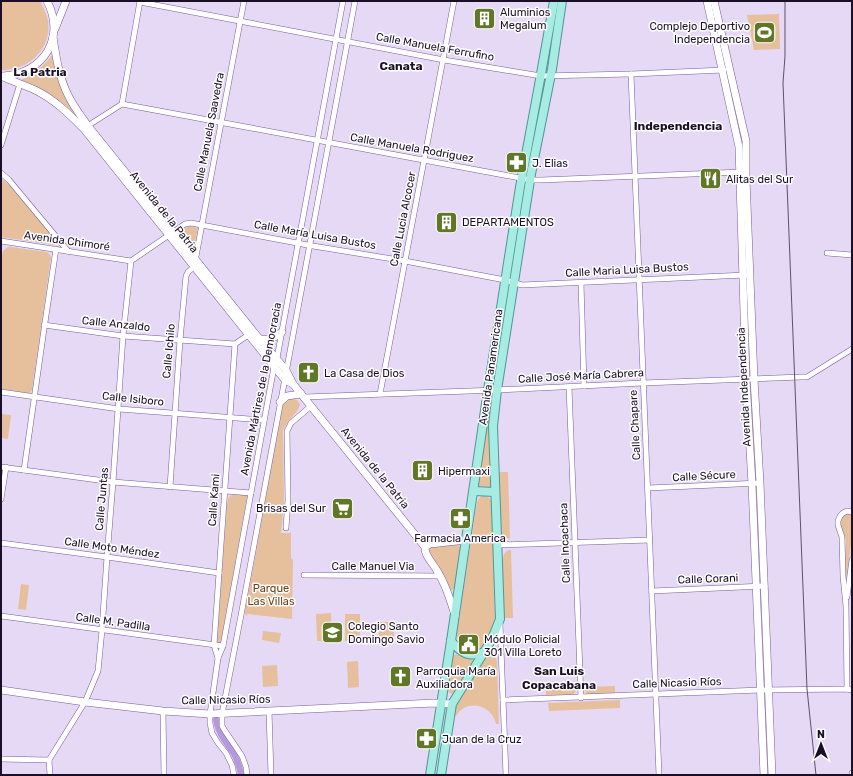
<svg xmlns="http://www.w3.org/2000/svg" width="853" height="776" viewBox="0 0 853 776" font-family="Rubik,sans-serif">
<rect width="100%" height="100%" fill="#e5d9f6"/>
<g fill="#e6c09d">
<path d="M1 1H40C43 7 47 14 48 21 52 49 28 71 1 70Z"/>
<path d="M779 14 780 49 754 50 747 15Z"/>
<path d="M52 55C56 77 62 93 74 113 57 97 42 88 21 80 34 74 43 67 52 55Z"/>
<path d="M1 178 10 186 49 232 56 243V245H55L1 237Z"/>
<path d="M191 226 198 228 193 251 179 233 185 228Z"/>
<path d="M8 247H11L47 252 50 255 51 257 32 390 30 393H28L1 389V262L3 251Z"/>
<path d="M492 393 489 435 491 487 478 486 484 450 491 394Z"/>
<path d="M293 398 298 401 300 405C297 415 286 420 283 431L284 502 281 533H291V558L293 560 292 619 248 614 246 616 245 612 283 403 286 400Z"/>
<path d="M1 414 11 415 8 439 1 438Z"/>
<path d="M498 472H508L510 539 505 538 500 531Z"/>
<path d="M233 494 247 495V497L221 642 218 643 217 642 227 502 229 497Z"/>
<path d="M482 496C487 496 490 497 492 502L495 617C493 627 490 639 482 647 476 653 464 651 459 644 457 640 457 636 457 632L477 502 480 497Z"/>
<path d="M847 513 852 514V537L847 575 846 576 845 575 846 541C845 530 834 520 847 513Z"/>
<path d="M457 544 459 545 461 549 455 588 452 590 450 589 429 552 430 547Z"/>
<path d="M508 550H511L513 618H503L502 561C503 557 504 552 508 550Z"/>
<path d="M21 584 29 585 26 610 18 609Z"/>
<path d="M331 613 332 641H317L316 614Z"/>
<rect x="345" y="614" width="15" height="27"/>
<rect x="379" y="622" width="15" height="21"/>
<path d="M263 631 281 633 279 643 262 640Z"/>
<path d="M456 654 466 658 472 659 474 661 455 692 454 693 451 694 449 692 448 688 453 657 454 655Z"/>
<path d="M488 655H492L495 656 497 661 499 724H496C492 705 467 698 456 716L453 715 459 699 462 694 486 657Z"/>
<path d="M358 661 359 687 348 688 347 662Z"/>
<path d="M277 665 278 686 263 687 262 666Z"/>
<path d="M615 686V693L590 695 586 693 583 687Z"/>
<path d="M577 687 575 693 572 695 546 696V689Z"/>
<path d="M620 700V708L549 711 548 703Z"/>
</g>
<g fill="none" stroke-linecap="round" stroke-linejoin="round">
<path stroke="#b698dd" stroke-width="6" d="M216 720C219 736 226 741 234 754 237 760 240 768 241 775"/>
<defs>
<g id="street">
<path d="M140 2 444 60 541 76 631 74 724 70"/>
<path d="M631 74C635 166 638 257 642 349 648 491 654 633 659 775"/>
<path d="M122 104 140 1"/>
<path d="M86 127 122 104 531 180H541L742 172"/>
<path d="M1 145 20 84"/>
<path d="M1 173 9 180 68 251"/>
<path d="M1 241 131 261"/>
<path d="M827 253 852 255"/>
<path d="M581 283 584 386"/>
<path d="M44 325 123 336 235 344 251 333"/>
<path d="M569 387 581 698"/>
<path d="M1 392 119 409 264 420"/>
<path d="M380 394 454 1"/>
<path d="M304 397 497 390 643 383 801 377H807L852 349"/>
<path d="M1 467 113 482 251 493"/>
<path d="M24 470 44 329 56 249"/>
<path d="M170 487 180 340 186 276 188 272 194 267 244 1"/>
<path d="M648 488 760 483"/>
<path d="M1 499 6 467"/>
<path d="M286 528 288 500 287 431 291 423 311 406"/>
<path d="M1 543 107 557 219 573"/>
<path d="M498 545 650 540"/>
<path d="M304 575 441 576"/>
<path d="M652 591 765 586"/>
<path d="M847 597 852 560"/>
<path d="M1 616 223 646"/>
<path d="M500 624 506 775"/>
<path d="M485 652 492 650 501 652"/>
<path d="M218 658 214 645 235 344"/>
<path d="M847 689 846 606 843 576 842 537 838 525V521L840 516 843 513 847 511 852 512"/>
<path d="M503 700 761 690 847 689 852 690"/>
<path d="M163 711 164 775"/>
<path d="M269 711 271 775"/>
<path d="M1 759 49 760"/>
<path d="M50 775 49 760 85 702 98 671 102 630 107 557 113 482 123 336 131 261 185 224 191 223 313 246 405 261 505 280 522 285 746 275"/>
<path d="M234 775 232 765 226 753 218 743 212 733 210 723V714L218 658 223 646 274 367 277 358 343 1"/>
<path d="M247 775 246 767 242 756 225 731 222 726V714L242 610 355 1"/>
<path d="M852 775V773"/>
</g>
<g id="secondary">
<path d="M707 1 739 147 746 379 752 484 764 775"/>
<path d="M714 1 746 141V179L754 379 760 483 772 775"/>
<path d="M55 29 66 1"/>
<path d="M53 37C56 57 59 77 68 95 73 106 81 116 88 126L253 331 286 370 293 384 425 547C424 555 432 562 436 569 445 583 450 599 455 615"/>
<path d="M1 76C12 81 24 85 35 90 54 99 69 114 84 129L285 380 293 384"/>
<path d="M3 76C44 74 66 37 47 1"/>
<path d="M260 339C270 340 274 338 282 332"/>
<path d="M280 402 287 396 301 394"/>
<path d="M425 547 430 544 466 540"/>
<path d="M1 690 85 702 163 711 210 714 434 703 452 704"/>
</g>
<g id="primary">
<path d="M474 491 495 492"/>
<path d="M451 641C461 653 469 658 485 652"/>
<path d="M430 775 451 641 488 390 520 187 539 85 554 1"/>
<path d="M441 775 452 704 492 639 500 619 493 426 497 390 531 174 552 69 562 1"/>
</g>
</defs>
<use href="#street" stroke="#795c9b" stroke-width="6"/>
<use href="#secondary" stroke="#795c9b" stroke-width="8"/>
<use href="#primary" stroke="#509695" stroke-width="10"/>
<use href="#street" stroke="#fff" stroke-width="5"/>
<use href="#secondary" stroke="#fff" stroke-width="7"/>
<use href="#primary" stroke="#a7ece3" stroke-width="8"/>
<path stroke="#5d516c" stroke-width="1" d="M785 1V56L783 83 807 689 816 775"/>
</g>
<defs>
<symbol id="building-square" viewBox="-11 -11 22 22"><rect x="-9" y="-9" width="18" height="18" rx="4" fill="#607728" stroke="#fff"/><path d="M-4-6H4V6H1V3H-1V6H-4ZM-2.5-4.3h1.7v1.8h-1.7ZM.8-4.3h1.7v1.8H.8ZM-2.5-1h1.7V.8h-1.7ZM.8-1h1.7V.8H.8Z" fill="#fff"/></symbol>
<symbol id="stadium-square" viewBox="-11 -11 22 22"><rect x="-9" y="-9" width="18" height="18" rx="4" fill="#607728" stroke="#fff"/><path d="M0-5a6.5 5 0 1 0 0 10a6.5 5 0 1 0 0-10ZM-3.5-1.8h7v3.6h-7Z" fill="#fff"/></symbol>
<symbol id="pharmacy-square" viewBox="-11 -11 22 22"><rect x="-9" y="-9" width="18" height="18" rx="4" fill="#607728" stroke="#fff"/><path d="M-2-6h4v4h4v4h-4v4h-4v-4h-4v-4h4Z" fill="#fff"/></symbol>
<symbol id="restaurant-square" viewBox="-11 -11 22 22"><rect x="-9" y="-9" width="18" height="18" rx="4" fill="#607728" stroke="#fff"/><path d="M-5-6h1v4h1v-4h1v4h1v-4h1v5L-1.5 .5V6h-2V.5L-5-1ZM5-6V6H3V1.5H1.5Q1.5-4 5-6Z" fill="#fff"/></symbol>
<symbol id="church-square" viewBox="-11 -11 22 22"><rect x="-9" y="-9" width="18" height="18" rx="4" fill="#607728" stroke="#fff"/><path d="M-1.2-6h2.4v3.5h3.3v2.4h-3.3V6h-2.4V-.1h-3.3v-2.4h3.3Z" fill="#fff"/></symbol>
<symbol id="supermarket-square" viewBox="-11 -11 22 22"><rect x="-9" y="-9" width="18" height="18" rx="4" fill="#607728" stroke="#fff"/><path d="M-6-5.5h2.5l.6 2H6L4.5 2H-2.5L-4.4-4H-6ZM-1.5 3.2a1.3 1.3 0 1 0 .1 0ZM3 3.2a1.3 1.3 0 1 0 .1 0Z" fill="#fff"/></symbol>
<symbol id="school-square" viewBox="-11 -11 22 22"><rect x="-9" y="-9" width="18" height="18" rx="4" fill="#607728" stroke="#fff"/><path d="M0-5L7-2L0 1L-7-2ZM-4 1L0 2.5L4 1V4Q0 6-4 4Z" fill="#fff"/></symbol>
<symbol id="civic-square" viewBox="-11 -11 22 22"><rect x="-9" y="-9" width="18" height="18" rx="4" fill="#607728" stroke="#fff"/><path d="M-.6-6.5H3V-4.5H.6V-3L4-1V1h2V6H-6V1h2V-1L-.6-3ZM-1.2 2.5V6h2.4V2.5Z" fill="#fff"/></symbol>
</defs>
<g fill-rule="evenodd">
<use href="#building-square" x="472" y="6" width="25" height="25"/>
<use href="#stadium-square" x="752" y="20" width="25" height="25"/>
<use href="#pharmacy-square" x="504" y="150" width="25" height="25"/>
<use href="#restaurant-square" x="698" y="166" width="25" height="25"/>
<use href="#building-square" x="434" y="210" width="25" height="25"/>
<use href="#church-square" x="296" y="360" width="25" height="25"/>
<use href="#building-square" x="410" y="458" width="25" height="25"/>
<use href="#supermarket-square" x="330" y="496" width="25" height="25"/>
<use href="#pharmacy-square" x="448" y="506" width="25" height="25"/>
<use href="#school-square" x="320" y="620" width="25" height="25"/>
<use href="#civic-square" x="456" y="632" width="25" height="25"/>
<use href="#church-square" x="388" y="664" width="25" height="25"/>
<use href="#pharmacy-square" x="414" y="726" width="25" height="25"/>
</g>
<g text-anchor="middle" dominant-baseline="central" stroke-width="3" stroke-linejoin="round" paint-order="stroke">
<g font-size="11" fill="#1b0f28" stroke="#fff" text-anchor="start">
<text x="500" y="12">Aluminios<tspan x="500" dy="13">Megalum</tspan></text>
<text x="750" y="26" text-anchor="end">Complejo Deportivo<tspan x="750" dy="13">Independencia</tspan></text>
<text x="532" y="163">J. Elias</text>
<text x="726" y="179">Alitas del Sur</text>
<text x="462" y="222">DEPARTAMENTOS</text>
<text x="324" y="373">La Casa de Dios</text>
<text x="438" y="471">Hipermaxi</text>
<text x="326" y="508" text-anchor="end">Brisas del Sur</text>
<text x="460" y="538" text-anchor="middle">Farmacia America</text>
<text x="348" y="626">Colegio Santo<tspan x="348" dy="13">Domingo Savio</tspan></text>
<text x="484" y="639">Módulo Policial<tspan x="484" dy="13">301 Villa Loreto</tspan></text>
<text x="416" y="671">Parroquia María<tspan x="416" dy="13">Auxiliadora</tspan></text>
<text x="442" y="739">Juan de la Cruz</text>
</g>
<g font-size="11" fill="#1b0f28" stroke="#fff">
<text transform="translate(435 47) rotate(10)">Calle Manuela Ferrufino</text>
<text transform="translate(209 132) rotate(-79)">Calle Manuela Saavedra</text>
<text transform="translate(412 148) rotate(10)">Calle Manuela Rodriguez</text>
<text transform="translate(164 212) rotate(51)">Avenida de la Patria</text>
<text transform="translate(403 219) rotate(-79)">Calle Lucia Alcocer</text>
<text transform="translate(315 235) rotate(10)">Calle María Luisa Bustos</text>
<text transform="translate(67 241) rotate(8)">Avenida Chimoré</text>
<text transform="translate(627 270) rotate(-3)">Calle Maria Luisa Bustos</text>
<text transform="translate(116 324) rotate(6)">Calle Anzaldo</text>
<text transform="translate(169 351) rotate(-85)">Calle Ichilo</text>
<text transform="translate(491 367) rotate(-82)">Avenida Panamericana</text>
<text transform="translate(581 376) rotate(-3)">Calle José María Cabrera</text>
<text transform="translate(744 387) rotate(-93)">Avenida Independencia</text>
<text transform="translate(261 389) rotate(-79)">Avenida Mártires de la Democracia</text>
<text transform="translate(133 399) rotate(6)">Calle Isiboro</text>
<text transform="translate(635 425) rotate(-93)">Calle Chapare</text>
<text transform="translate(375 468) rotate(51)">Avenida de la Patria</text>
<text transform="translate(704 476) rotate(-3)">Calle Sécure</text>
<text transform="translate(102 499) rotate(-85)">Calle Juntas</text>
<text transform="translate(214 500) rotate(-86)">Calle Kami</text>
<text transform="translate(565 543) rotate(-92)">Calle Incachaca</text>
<text transform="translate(112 548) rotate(8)">Calle Moto Méndez</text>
<text x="373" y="566">Calle Manuel Via</text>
<text transform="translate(708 579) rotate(-2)">Calle Corani</text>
<text transform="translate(113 622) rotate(8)">Calle M. Padilla</text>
<text transform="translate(677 683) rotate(-2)">Calle Nicasio Ríos</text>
<text transform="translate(226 700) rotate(-1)">Calle Nicasio Ríos</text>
</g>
<g font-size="11" fill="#6a4216" stroke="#fff">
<text x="271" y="588">Parque<tspan x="271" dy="13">Las Villas</tspan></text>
</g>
<g font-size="12" font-weight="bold" fill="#1b0f28" stroke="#fff">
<text x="401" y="66">Canata</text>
<text x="40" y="72">La Patria</text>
<text x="678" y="126">Independencia</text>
<text x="559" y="671">San Luis<tspan x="559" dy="14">Copacabana</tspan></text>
</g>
</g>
<rect width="853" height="776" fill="none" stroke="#1b0f28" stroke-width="4"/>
<g transform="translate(821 744)" stroke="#ffffff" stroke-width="3" paint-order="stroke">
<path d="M0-3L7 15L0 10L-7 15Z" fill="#1b0f28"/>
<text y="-6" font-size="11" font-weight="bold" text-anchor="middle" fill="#1b0f28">N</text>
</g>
</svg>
